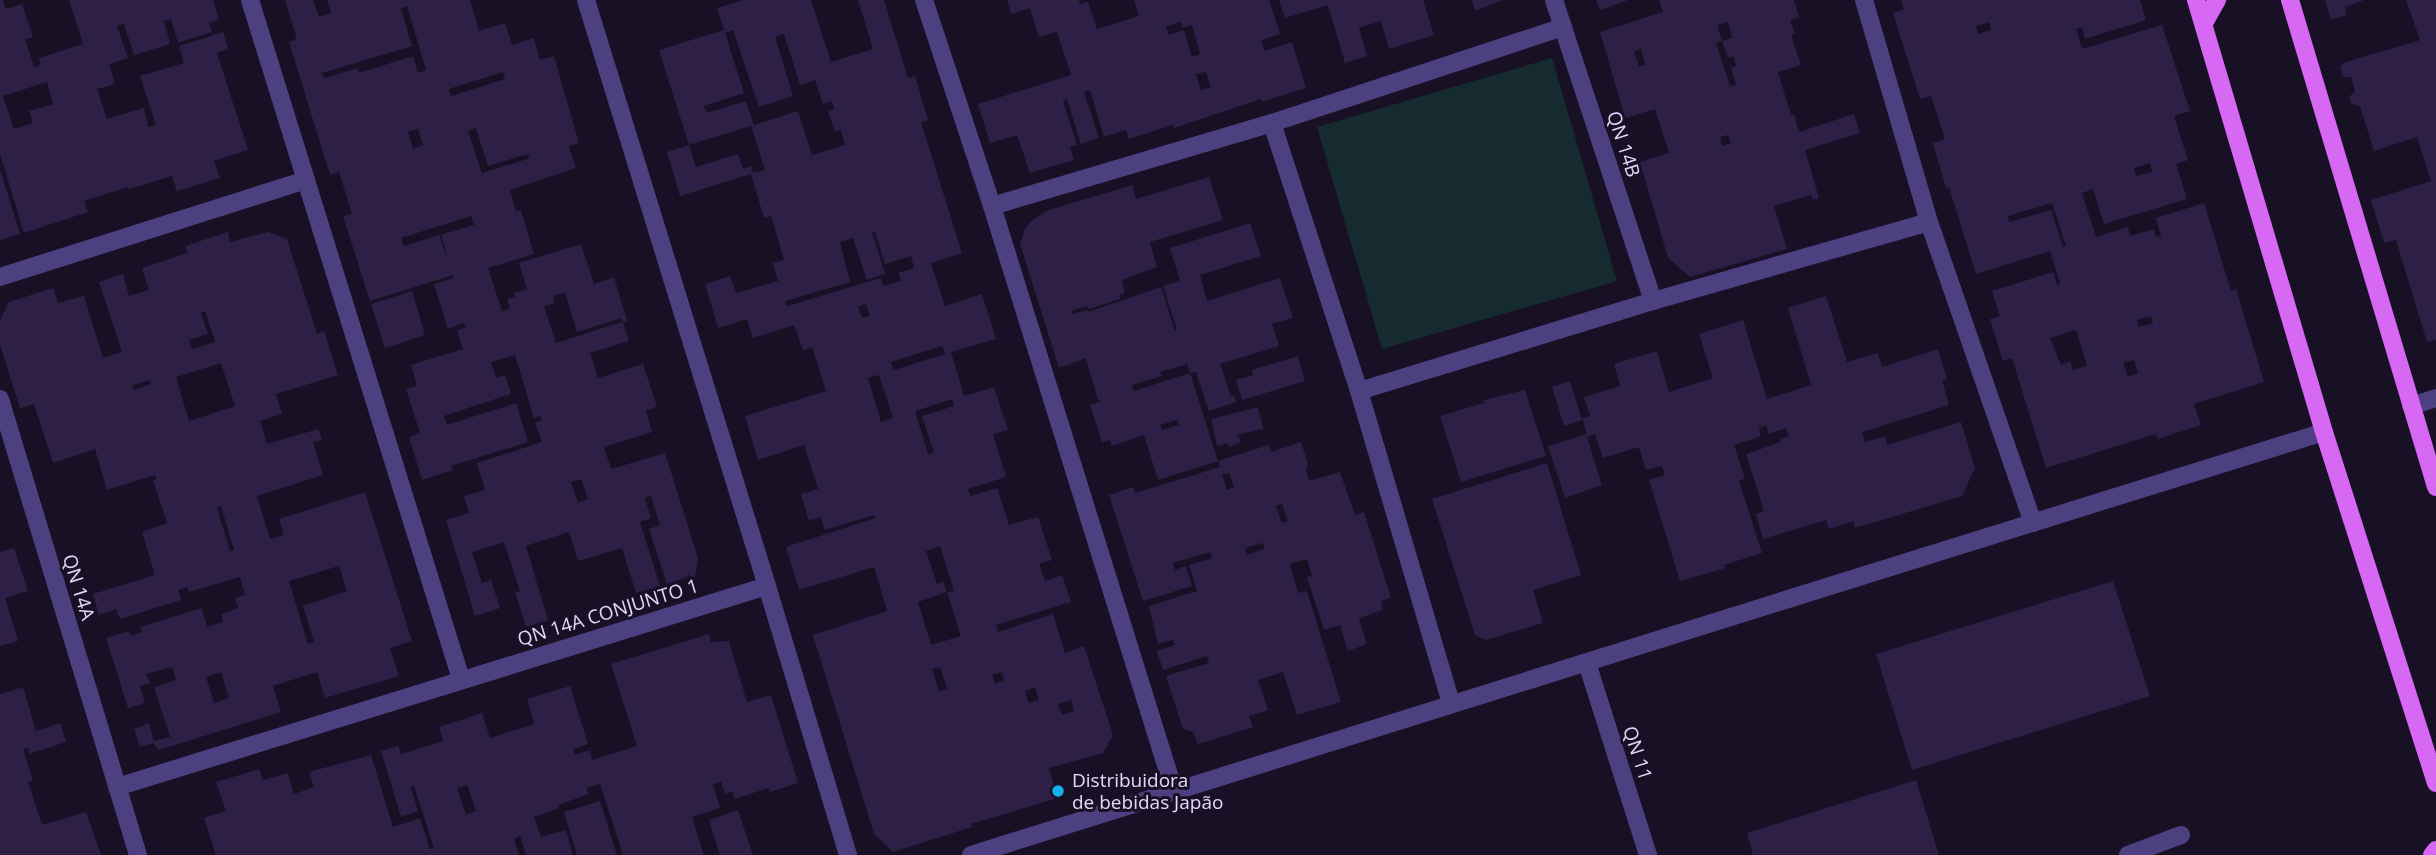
<svg xmlns="http://www.w3.org/2000/svg" width="2436" height="855" viewBox="0 0 2436 855" font-family="'Open Sans',sans-serif">
<rect width="100%" height="100%" fill="#181125"/>
<path fill="#152b2f" d="M1552 58 1617 281 1382 349 1317 127Z"/>
<g fill="#2d1f45" fill-rule="evenodd">
<path d="M0 0H3L6 9 22 4 33 37 25 39 34 67 41 65 39 58 83 44 69 0H213L219 20 209 23 212 32 178 43 171 19 164 21 170 44 134 55 124 24 117 26 128 58 109 64 115 84 97 89 107 119 144 108 148 127 156 125 140 76 184 63 179 46 223 32 228 49 217 53 248 150 214 161 220 178 177 191 172 176 129 189 128 187 84 201 88 212 24 233 0 154ZM47 82 53 104 29 111 33 123 14 129 3 96Z"/>
<path d="M285 0H313L319 17 331 13 327 0H470L479 31 505 23 512 45 534 38 540 60 554 56 579 143 569 146 576 168 510 190 516 211 521 210 534 254 488 268 502 311 510 309 507 299 515 297 514 293 527 289 519 263 535 258 581 244 594 284 614 277 627 321 623 322 629 341 590 353 598 378 643 364 657 407 646 410 652 432 604 447 611 469 665 453 698 558 695 577 688 575 687 577 667 584 649 529 660 525 651 496 645 498 651 518 640 522 660 586 636 593 622 548 578 561 569 532 526 546 548 620 526 627 515 592 520 591 504 542 472 552 482 583 491 580 500 608 475 616 446 520 469 513 464 496 485 490 477 463 542 442 535 423 542 420 540 416 534 418 515 355 491 362 496 378 505 375 511 394 444 416 447 425 516 403 528 442 451 466 453 470 422 480 409 437 420 433 406 389 417 386 411 365 463 349 457 330 466 327 464 323 448 329 434 284 454 278 453 275 370 301 343 216 352 214 339 172 330 175 289 42 297 39ZM407 6 426 70 418 73 413 56 359 73 358 68 324 78 322 73 412 46 401 8ZM503 72 505 79 451 96 449 89ZM476 128 488 166 528 154 530 158 482 173 468 131ZM418 129 423 145 413 149 408 132ZM471 216 474 225 441 235 450 265 439 235 404 246 401 238ZM565 292 577 332 621 318 622 322 556 343 544 306 555 303 553 296ZM581 479 588 499 578 503 571 482Z"/>
<path d="M743 0H811L831 62 873 49 858 0H884L908 78 915 76 928 120 921 122 962 253 931 263 945 306 982 294 996 339 951 352 964 396 994 387 1008 430 993 434 1006 477 968 489 970 496 997 488 1009 525 1038 517 1052 560 1039 564 1045 581 1062 575 1071 602 996 625 998 632 1053 614 1065 653 1084 646 1113 735 1103 753 1049 768 1058 798 971 824 972 827 893 852 874 834 813 635 887 611 874 567 799 590 786 547 875 518 874 515 825 530 820 517 809 521 801 494 818 489 804 445 758 460 745 416 826 391 812 347 803 350 794 325 753 338 747 319 718 328 705 284 730 276 736 293 778 281 773 263 784 260 771 216 764 218 751 174 680 196 667 152 689 145 696 167 738 154 743 169 751 166 753 173 765 170 751 126 689 145 659 50 724 30 717 8ZM733 30 759 107 793 96 775 37 784 34 800 85 815 80 823 104 832 101 834 109 828 111 835 132 841 130 845 145 812 155 798 111 754 125 746 101 706 113 704 106 744 93 725 33ZM872 232H875L885 264 911 256 914 268 898 273 901 281 883 286 881 278 787 306 785 301 850 282 840 242 853 238 867 280 885 274ZM866 304 870 316 862 318 858 307ZM942 346 945 354 894 370 891 362ZM879 375 893 418 881 422 868 378ZM953 399 954 406 922 416 934 453 928 454 915 411ZM940 546 954 591 947 592 961 636 931 645 918 602 947 592 943 581 937 584 926 551ZM940 667 947 689 939 691 932 669ZM1002 672 1004 680 995 684 992 675ZM1035 687 1039 700 1029 703 1025 691ZM1071 700 1074 711 1062 715 1058 704Z"/>
<path d="M1007 0H1079L1080 4 1088 2 1097 29 1139 16 1134 0H1269L1280 34 1261 40 1265 51 1292 42 1306 88 1261 102V99L1174 128 1173 125 1129 139 1126 130 1104 137 1090 90 1084 92 1099 138 1081 144 1067 99 1063 101 1077 145 1070 147 1074 160 1030 173 1017 135 990 143 978 104 1071 75 1057 32 1039 37 1030 8 1011 14ZM1181 22 1183 28 1192 25 1200 54 1192 57 1184 30 1169 35 1166 26ZM1206 72 1211 87 1201 90 1196 74Z"/>
<path d="M1279 0H1423L1434 35 1389 49 1381 21 1359 28 1367 56 1345 63 1328 5 1285 18Z"/>
<path d="M1472 0H1503L1475 11Z"/>
<path d="M1596 0H1628L1600 10Z"/>
<path d="M1659 0H1794L1799 17 1790 20 1795 34 1791 35 1801 65 1778 72 1791 115 1794 114 1799 132 1854 114 1860 133 1805 150 1819 198 1813 200 1811 195 1774 206 1787 249 1690 277 1668 258 1640 162 1669 153 1655 109 1625 118 1600 32 1663 12ZM1728 22 1732 38 1722 41 1728 58 1733 56 1736 66 1731 68 1736 85 1730 86 1716 43 1722 41 1717 25ZM1641 49 1645 65 1639 66 1634 51ZM1728 135 1731 143 1722 146 1720 137Z"/>
<path d="M1901 0H2140L2146 20 2085 39 2082 27 2076 29 2082 49 2162 25 2190 111 2174 116 2188 160 2176 164 2187 199 2104 224 2093 189 2082 193 2096 237 2128 227 2130 236 2154 229 2156 237 2161 236 2156 218 2204 203 2231 291 2236 289 2264 382 2194 404 2201 425 2158 439 2156 434 2046 468 2012 358 2003 361 1990 319 2000 316 1992 291 2053 272 2057 285 2060 284 2050 251 1976 274 1949 187 1946 188 1933 143 1945 139 1931 96 1920 99 1893 13 1904 9ZM1989 22 1991 30 1978 34 1976 26ZM2150 163 2152 172 2136 176 2134 168ZM2052 203 2066 246 2063 247 2051 210 2009 222 2008 216ZM2151 316 2153 323 2139 327 2137 320ZM2076 330 2087 366 2073 370 2070 361 2061 365 2050 338ZM2134 360 2138 373 2128 377 2123 363Z"/>
<path d="M2325 0H2364L2345 7 2347 15 2331 20Z"/>
<path d="M2406 0H2436V340L2427 342 2396 240 2384 243 2371 200 2431 181 2417 137 2374 151 2360 106 2352 104 2349 97 2355 91 2351 77H2343L2340 68 2343 63 2420 40Z"/>
<path d="M0 169 20 234 0 240Z"/>
<path d="M1209 177 1223 220 1150 242 1157 267 1122 280 1125 293 1119 295 1120 299 1089 309 1087 306 1071 311 1073 314 1087 310 1088 312 1161 287 1175 331 1177 330 1163 286 1180 281 1170 248 1250 223 1261 256 1200 275 1207 301 1280 278 1293 318 1272 324 1279 346 1220 364 1231 396 1234 395 1236 402 1209 411 1196 372 1190 373 1187 364 1160 372 1162 376 1132 385 1134 391 1190 373 1218 461 1158 480 1144 435 1112 446 1110 440 1102 442 1090 405 1102 401 1098 400 1086 358 1059 368 1020 244 1025 229 1030 222 1046 211 1132 185 1136 199ZM1177 420 1179 425 1162 430 1160 425Z"/>
<path d="M228 232 230 242 268 232 287 239 317 334 324 331 338 375 276 394 282 414 260 421 267 444 318 429 322 440 313 442 323 475 257 496 270 539 284 535 279 519 365 492 412 641 390 648 399 676 325 698 317 672 273 686 281 712 159 750 153 743 140 747 134 729 149 723 154 741 170 737 154 687 176 680 172 667 146 674 150 683 140 686 145 703 128 708 106 638 129 631 131 636 142 632 140 627 202 608 207 627 223 622 221 614 238 608 235 598 245 595 240 577 189 592 187 587 178 590 181 600 120 619 116 609 99 615 93 594 155 575 142 532 167 523 153 480 156 479 155 475 107 490 95 449 53 463 34 404 20 408 0 345V320L9 302 53 288 58 303 84 296 103 358 122 352 99 282 123 274 129 296 149 290 142 268 188 253 185 246ZM205 311 215 342 192 349 189 340 208 334 201 313ZM221 363 235 406 189 421 176 377ZM150 380 151 384 134 390 132 385ZM221 506 234 550 230 551 217 508ZM339 566 347 591 303 606 314 642 308 644 289 581ZM221 672 229 698 214 703 206 677Z"/>
<path d="M412 291 425 335 385 348 371 304Z"/>
<path d="M1826 296 1847 362 1878 353 1882 367 1938 349 1947 379 1942 380 1949 405 1862 432 1865 442 1885 436 1887 445 1961 422 1975 468 1962 496 1855 528 1853 521 1829 529 1826 520 1763 539 1756 514 1764 511 1746 454 1781 442 1780 439 1789 436 1786 428 1769 434 1766 425 1759 428 1761 436 1734 445 1745 479 1739 481 1762 553 1724 565 1725 568 1680 581 1649 480 1665 475 1662 466 1646 470 1639 447 1603 458 1595 434 1587 437 1602 485 1565 498 1548 446 1587 434 1582 418 1590 416 1584 397 1620 386 1614 364 1657 351 1669 392 1713 378 1699 334 1743 320 1767 399 1811 385 1788 308Z"/>
<path d="M1298 356 1305 381 1242 400 1236 380 1253 375 1252 370Z"/>
<path d="M1570 381 1582 420 1564 426 1552 387Z"/>
<path d="M1525 390 1546 456 1461 482 1440 416 1484 403V400Z"/>
<path d="M1258 407 1263 429 1237 435 1241 442 1230 447 1227 443 1217 446 1211 419Z"/>
<path d="M1301 442 1308 464 1306 470 1309 481 1340 472 1355 515 1364 512 1391 598 1381 601 1383 610 1359 618 1367 644 1348 651 1340 625 1324 630 1307 577 1312 576 1307 559 1290 564 1298 593 1307 591 1341 702 1297 715 1283 672 1258 680 1268 710 1249 716 1253 727 1198 744 1193 732 1183 729 1166 676 1209 663 1207 656 1163 670 1157 651 1175 645 1173 640 1158 644 1149 606 1197 591 1189 565 1212 558 1210 552 1173 563 1175 570 1186 566 1192 586 1143 601 1109 495 1133 487 1135 493 1220 467 1218 461 1269 445 1271 452ZM1229 473 1234 487 1227 490 1222 475ZM1282 504 1288 521 1282 523 1276 506ZM1263 543 1265 549 1247 555 1245 548Z"/>
<path d="M1547 463 1581 575 1533 590 1543 623 1486 640 1475 635 1432 499Z"/>
<path d="M14 548 28 591 5 598 18 641 0 646V552Z"/>
<path d="M2113 581 2150 696 1912 770 1876 654Z"/>
<path d="M709 634 711 642 729 641 747 702 771 695 798 783 770 792 769 788 734 799 732 791 725 794 721 782 713 784 720 808 692 817 704 855H623L600 784 586 788 589 794 558 805 559 808 534 817 541 837 566 830 573 855H526L520 836 514 839 519 855H216L204 818 226 811 216 782 259 769 263 780 288 773 294 794 314 787 309 772 371 755 393 827 420 818 430 849 434 848 414 786 411 787 418 811 401 817 381 751 398 746 401 754 443 741 439 727 482 713 490 738 534 724 527 699 570 686 588 744 573 749 575 755 590 750 592 760 637 746 611 664ZM467 785 476 811 466 815 457 788Z"/>
<path d="M23 687 36 731 60 723 66 742 29 754 28 748 23 749 33 781 28 782 42 825 86 812 101 855H0V694Z"/>
<path d="M1916 780 1939 855H1753L1747 833Z"/>
<path d="M600 801 617 855H577L564 812Z"/>
<path d="M738 810 753 855H720L709 820Z"/>
</g>
<g fill="none" stroke-linecap="round" stroke-linejoin="round">
<g stroke="#4d4080" stroke-width="18">
<path d="M250 0 461 679"/>
<path d="M586 0 767 586 848 855"/>
<path d="M924 0 992 206 1174 791"/>
<path d="M1554 0 1653 301"/>
<path d="M1864 0 1929 222 2033 523"/>
<path d="M1272 123 1359 391 1451 703"/>
<path d="M992 206 1272 123 1563 27"/>
<path d="M0 277 306 180"/>
<path d="M1359 391 1653 301 1929 222"/>
<path d="M0 399 138 855"/>
<path d="M2411 406 2436 398"/>
<path d="M1587 663 1648 855"/>
<path d="M117 787 767 586"/>
<path d="M971 855C1421 712 1873 573 2324 432"/>
<path d="M2128 855 2181 835"/>
</g>
<g stroke="#d768f3" stroke-width="18">
<path d="M2196 0 2324 432 2436 783"/>
<path d="M2290 0 2436 487"/>
<path d="M2204 23 2217 0"/>
<path d="M2432 855 2436 850"/>
</g>
</g>
<circle fill="#14b2ed" stroke="#181125" stroke-width="2.5" cx="1058" cy="791" r="7"/>
<g text-anchor="middle" dominant-baseline="central" stroke-width="6" stroke-linejoin="round" paint-order="stroke">
<g font-size="19" fill="#e2d8fc" stroke="#181125">
<text transform="translate(1624 144) rotate(72)">QN 14B</text>
<text transform="translate(79 587) rotate(73)">QN 14A</text>
<text transform="translate(608 612) rotate(-17)">QN 14A CONJUNTO 1</text>
<text transform="translate(1638 753) rotate(72)">QN 11</text>
</g>
<g font-size="19" fill="#e2d8fc" stroke="#181125" text-anchor="start">
<text x="1072" y="780">Distribuidora<tspan x="1072" dy="22">de bebidas Japão</tspan></text>
</g>
</g>
</svg>
